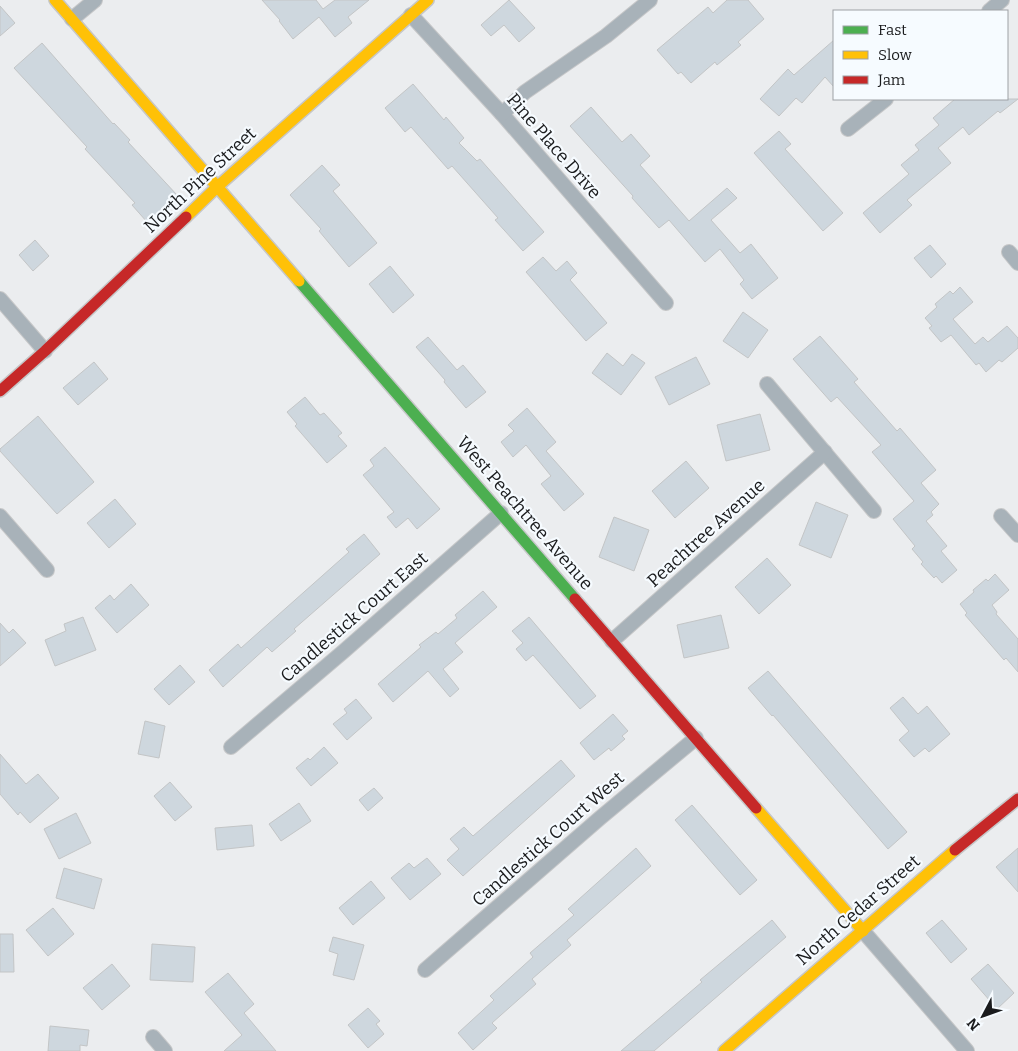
<svg xmlns="http://www.w3.org/2000/svg" width="1018" height="1051" viewBox="0 0 1018 1051" font-family="Bitter,serif">
<rect width="100%" height="100%" fill="#ebedef"/>
<g fill="#ced7de" stroke="#c3c5c6">
<path d="M262 0H316L323 9 335 0H369L348 17 352 23 335 37 319 17 293 39 279 21 280 20Z"/>
<path d="M509 0 535 28 519 42 504 25 491 36 481 25Z"/>
<path d="M727 0H748L764 19 738 42 741 45 717 65 715 62 691 83 681 72 678 74 657 50 708 7 713 13Z"/>
<path d="M0 6 15 23 0 36Z"/>
<path d="M834 40V87L825 77 802 103 796 98 779 116 760 99 788 69 794 75Z"/>
<path d="M42 43 113 124 114 123 130 140 128 142 177 195 147 222 132 205 135 203 85 149 87 147 14 68Z"/>
<path d="M413 84 444 120 446 117 464 138 459 143 477 161 480 159 544 232 523 251 495 220 498 218 452 166 448 169 411 127 405 132 385 108Z"/>
<path d="M955 99H1018L1000 113 998 111 969 135 963 127 938 148 951 163 907 200 912 205 880 233 863 213 909 174 901 165 919 150 915 145 939 125 933 118Z"/>
<path d="M591 107 622 142 631 134 650 156 640 165 689 221 727 188 737 198 711 220 740 253 751 244 778 278 752 299 740 284 744 280 720 249 705 262 669 220 659 228 632 198 633 196 570 126Z"/>
<path d="M779 131 791 144 785 149 843 213 823 231 754 153Z"/>
<path d="M322 165 340 185 333 191 377 243 349 267 319 231 321 229 290 195Z"/>
<path d="M35 240 49 256 33 271 19 255Z"/>
<path d="M930 245 946 264 931 278 914 258Z"/>
<path d="M543 257 556 271 567 261 577 273 570 280 607 323 586 341 526 272Z"/>
<path d="M390 266 414 295 393 313 369 284Z"/>
<path d="M960 287 973 302 953 319 975 344 983 337 988 342 1007 326 1018 338V348L1002 362 999 360 986 372 979 363 976 365 951 335 941 342 929 328 932 326 925 318 937 307 935 304 950 291 953 294Z"/>
<path d="M743 312 768 330 748 358 723 341Z"/>
<path d="M820 336 858 379 854 382 897 431 900 428 936 470 921 483 939 504 931 512 933 515 926 521 947 546 941 551 957 570 942 583 936 576 934 578 921 564 923 562 912 549 915 546 893 519 914 501 872 452 881 445 837 397 831 402 793 359Z"/>
<path d="M428 337 457 370 463 365 486 392 466 408 444 382 445 380 416 347Z"/>
<path d="M607 353 623 366 632 354 645 363 621 395 592 373Z"/>
<path d="M696 357 710 384 669 405 655 377Z"/>
<path d="M94 362 108 379 78 405 63 388Z"/>
<path d="M305 397 320 415 324 413 342 433 338 436 347 446 327 463 295 426 297 424 287 412Z"/>
<path d="M527 408 556 442 546 451 584 494 564 511 541 484 551 476 526 445 513 457 501 442 514 431 508 425Z"/>
<path d="M760 414 770 450 726 461 717 425Z"/>
<path d="M38 416 94 482 57 514 0 451V449Z"/>
<path d="M385 447 440 509 417 529 408 518 396 528 387 517 394 512 363 475 374 466 370 460Z"/>
<path d="M686 461 709 488 675 518 652 491Z"/>
<path d="M115 499 136 524 109 548 87 523Z"/>
<path d="M816 502 848 515 831 558 799 545Z"/>
<path d="M614 517 649 530 634 571 599 557Z"/>
<path d="M364 534 380 554 294 629 296 631 272 652 267 647 223 687 209 670 238 644 241 648 349 552 346 549Z"/>
<path d="M767 558 791 585 759 614 735 587Z"/>
<path d="M995 574 1009 590 992 605 997 612 996 614 1018 639V672L1006 658 1004 660 965 615 967 613 960 604 974 592 973 590 986 579 988 581Z"/>
<path d="M131 584 149 605 117 633 95 608 110 595 114 600Z"/>
<path d="M483 591 497 607 455 643 463 652 443 669 459 689 450 697 428 671 393 702 378 684 421 647 419 645 436 632 438 634 457 618 455 615Z"/>
<path d="M721 615 729 648 684 658 677 625Z"/>
<path d="M83 617 96 650 55 666 45 640 66 631 64 624Z"/>
<path d="M529 617 596 696 580 709 533 655 526 661 516 649 523 643 512 631Z"/>
<path d="M0 623 9 633 13 629 26 643 0 666Z"/>
<path d="M180 665 195 682 169 705 154 689Z"/>
<path d="M768 671 907 832 888 849 773 715 772 716 748 688Z"/>
<path d="M903 697 918 714 927 706 950 734 929 752 925 748 914 757 899 740 909 731 890 708Z"/>
<path d="M356 699 372 718 347 740 333 724 347 713 344 709Z"/>
<path d="M613 714 628 731 622 736 625 739 611 751 609 748 594 760 580 743Z"/>
<path d="M145 721 165 726 159 758 138 754Z"/>
<path d="M324 747 338 763 311 786 296 768 308 758 310 760Z"/>
<path d="M0 754 26 784 38 774 59 798 30 823 20 812 18 815 0 794Z"/>
<path d="M561 760 575 776 463 876 447 860 459 849 450 839 464 827 473 836Z"/>
<path d="M170 782 192 807 175 821 154 796Z"/>
<path d="M374 788 383 798 368 811 359 800Z"/>
<path d="M299 803 311 821 281 841 269 824Z"/>
<path d="M692 805 757 880 740 895 675 820Z"/>
<path d="M76 813 91 843 59 859 44 829Z"/>
<path d="M252 825 254 846 217 850 215 828Z"/>
<path d="M636 848 651 866 567 940 571 945 532 979 536 984 492 1023 497 1028 473 1050 458 1033 494 1000 490 996 533 957 530 953 574 915 568 909Z"/>
<path d="M1018 848V892L996 867Z"/>
<path d="M427 858 441 874 410 900 391 878 409 863 414 868Z"/>
<path d="M64 868 102 879 94 909 56 898Z"/>
<path d="M371 881 385 898 353 925 339 908Z"/>
<path d="M53 908 74 934 48 956 26 930Z"/>
<path d="M772 920 786 937 654 1051H621L702 982 700 980Z"/>
<path d="M942 920 967 949 951 963 926 933Z"/>
<path d="M0 934H13L14 972H0Z"/>
<path d="M333 937 364 945 354 980 333 975 338 954 329 951Z"/>
<path d="M152 944 195 947 193 982 150 980Z"/>
<path d="M112 964 130 986 102 1010 83 988Z"/>
<path d="M988 964 1014 993 997 1009 971 979Z"/>
<path d="M228 973 254 1004 244 1013 276 1051H224L242 1035 205 992Z"/>
<path d="M368 1008 380 1021 376 1024 384 1034 368 1048 348 1025Z"/>
<path d="M50 1026 89 1030 87 1046 80 1045V1051H48Z"/>
</g>
<g fill="none" stroke-linecap="round" stroke-linejoin="round">
<defs>
<g id="street">
<path d="M989 11 1002 0"/>
<path d="M411 15 502 114 666 303"/>
<path d="M72 19 95 0"/>
<path d="M502 114 525 92 606 36 650 0"/>
<path d="M848 129 886 99"/>
<path d="M1009 252 1018 263"/>
<path d="M0 299 45 351"/>
<path d="M767 384 874 511"/>
<path d="M0 516 47 570"/>
<path d="M1001 516 1018 535"/>
<path d="M612 641 825 452"/>
<path d="M231 747 344 651 501 513"/>
<path d="M863 931 967 1051"/>
<path d="M425 970 600 818 696 738"/>
<path d="M153 1037 165 1051"/>
</g>
<path id="fast" d="M299 281 575 599"/>
<g id="slow">
<path d="M55 0 299 281"/>
<path d="M186 217 217 187 428 0"/>
<path d="M756 808 863 931"/>
<path d="M724 1051 955 850"/>
</g>
<g id="jam">
<path d="M0 391 45 351 186 217"/>
<path d="M575 599 756 808"/>
<path d="M955 850 1018 799"/>
</g>
</defs>
<use href="#street" stroke="#c6c7c8" stroke-width="16"/>
<use href="#fast" stroke="#c6c7c8" stroke-width="14"/>
<use href="#slow" stroke="#c6c7c8" stroke-width="14"/>
<use href="#jam" stroke="#c6c7c8" stroke-width="14"/>
<use href="#street" stroke="#a8b2b9" stroke-width="14"/>
<use href="#fast" stroke="#4caf50" stroke-width="11"/>
<use href="#slow" stroke="#ffc107" stroke-width="11"/>
<use href="#jam" stroke="#c62828" stroke-width="11"/>
</g>
<g text-anchor="middle" dominant-baseline="central" stroke-width="4.5" stroke-linejoin="round" paint-order="stroke">
<g font-size="18" fill="#1a1b1d" stroke="#f6fbff">
<text transform="translate(554 146) rotate(49)">Pine Place Drive</text>
<text transform="translate(200 180) rotate(-43)">North Pine Street</text>
<text transform="translate(525 513) rotate(49)">West Peachtree Avenue</text>
<text transform="translate(706 533) rotate(-42)">Peachtree Avenue</text>
<text transform="translate(354 617) rotate(-41)">Candlestick Court East</text>
<text transform="translate(548 839) rotate(-41)">Candlestick Court West</text>
<text transform="translate(858 910) rotate(-41)">North Cedar Street</text>
</g>
</g>
<rect x="833" y="10" width="175" height="90" fill="#f6fbff" stroke="#9ea1a5"/>
<rect x="843" y="26" width="25" height="8" fill="#4caf50" stroke="#9ea1a5"/>
<text x="878" y="35" font-size="15" fill="#1a1b1d">Fast</text>
<rect x="843" y="51" width="25" height="8" fill="#ffc107" stroke="#9ea1a5"/>
<text x="878" y="60" font-size="15" fill="#1a1b1d">Slow</text>
<rect x="843" y="76" width="25" height="8" fill="#c62828" stroke="#9ea1a5"/>
<text x="878" y="85" font-size="15" fill="#1a1b1d">Jam</text>
<g transform="translate(983 1016) rotate(229)" stroke="#f6fbff" stroke-width="4" paint-order="stroke">
<path d="M0-4L9 19L0 12L-9 19Z" fill="#1a1b1d"/>
<text y="-8" font-size="14" font-weight="bold" text-anchor="middle" fill="#1a1b1d">N</text>
</g>
</svg>
